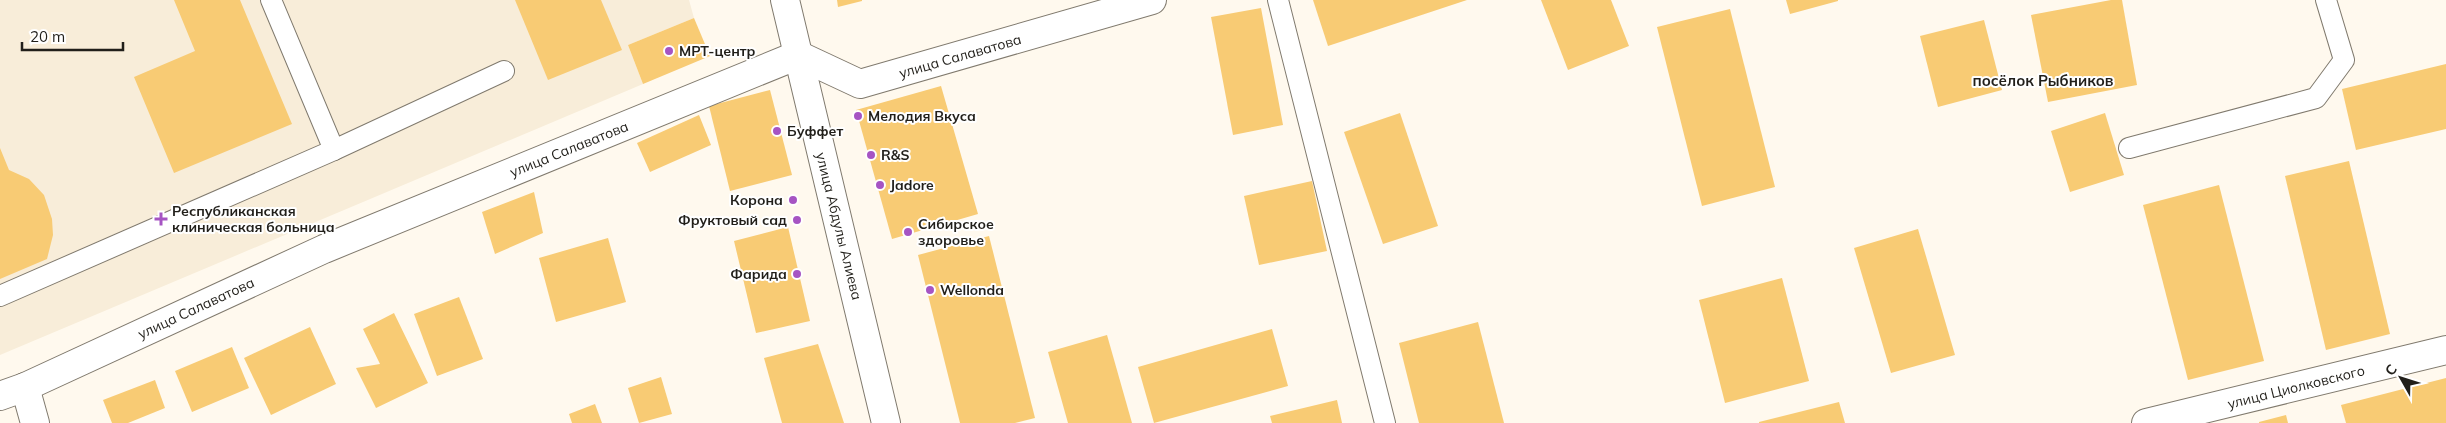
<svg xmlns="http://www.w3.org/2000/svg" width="2446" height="423" viewBox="0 0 2446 423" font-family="Mulish,sans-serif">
<rect width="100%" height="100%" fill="#fff9ee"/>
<path fill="#f8edd9" d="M0 0H689L694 18 628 45 643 84 0 355Z"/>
<g fill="#f8cb74">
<path d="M174 0H240L292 124 174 173 134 77 195 51Z"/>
<path d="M515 0H601L622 50 548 80Z"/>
<path d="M837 0H862V1L838 7Z"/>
<path d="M1313 0H1467L1328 46Z"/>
<path d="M1541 0H1611L1629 46 1568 70Z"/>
<path d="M1786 0H1838V1L1790 14Z"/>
<path d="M2111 0H2122L2137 85 2048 102 2031 15Z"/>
<path d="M1261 8 1283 125 1233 135 1211 17Z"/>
<path d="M1730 9 1775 187 1702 206 1657 27Z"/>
<path d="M694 18 710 56 643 84 628 45Z"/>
<path d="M1984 20 2002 90 1938 107 1920 36Z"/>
<path d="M2446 64V129L2356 150 2342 89Z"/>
<path d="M941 86 978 214 892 239 856 110Z"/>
<path d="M770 90 792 175 730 191 709 106Z"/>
<path d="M1400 113 1438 226 1383 244 1344 132Z"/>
<path d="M2105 113 2124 175 2070 192 2051 131Z"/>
<path d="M699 115 711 145 650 172 637 143Z"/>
<path d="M0 148 9 170 29 179 44 195 52 219 53 235 47 259 0 279Z"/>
<path d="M2349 161 2390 334 2326 350 2285 176Z"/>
<path d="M1312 181 1327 251 1259 265 1244 196Z"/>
<path d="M2219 185 2264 361 2188 380 2143 205Z"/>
<path d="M534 192 543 233 495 254 482 212Z"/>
<path d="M788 227 810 321 756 333 734 241Z"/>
<path d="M1918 229 1955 355 1891 373 1854 248Z"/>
<path d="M989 236 1035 418 1015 423H960L918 255Z"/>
<path d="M608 238 626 302 556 322 539 258Z"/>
<path d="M1782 278 1809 381 1725 403 1699 300Z"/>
<path d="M459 297 483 359 437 376 414 314Z"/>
<path d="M394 313 428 383 376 408 356 368 380 364 363 329Z"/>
<path d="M1478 322 1504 423H1419L1399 343Z"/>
<path d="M310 327 336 384 271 415 244 358Z"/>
<path d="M1272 329 1288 386 1154 423 1138 367Z"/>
<path d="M1107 335 1132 423H1068L1048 352Z"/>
<path d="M818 344 844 423H782L764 358Z"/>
<path d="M232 347 249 388 192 412 175 371Z"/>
<path d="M661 377 672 414 639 423 628 388Z"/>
<path d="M2446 378V423H2346L2341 405Z"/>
<path d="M155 380 165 408 128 423H112L103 400Z"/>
<path d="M1337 400 1342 423H1272L1270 416Z"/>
<path d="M1839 402 1845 423H1759V422Z"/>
<path d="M595 404 602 423H572L569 414Z"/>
<path d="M2286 415 2288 423H2259V422Z"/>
</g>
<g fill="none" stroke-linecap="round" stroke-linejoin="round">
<defs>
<g id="lane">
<path d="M271 0 334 150"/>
<path d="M1278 0 1385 423"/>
<path d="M2129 148 2316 98 2344 60 2326 0"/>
<path d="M0 296 334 150 504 71"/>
</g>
<g id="street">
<path d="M785 0 886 423"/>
<path d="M25 387 35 423"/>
<path d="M0 396 25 387 324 249 798 55 860 84 1152 0"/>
<path d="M2146 423 2446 350"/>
</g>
</defs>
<use href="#lane" stroke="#807a6e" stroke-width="22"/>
<use href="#street" stroke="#807a6e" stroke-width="30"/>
<use href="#lane" stroke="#fff" stroke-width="20"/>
<use href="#street" stroke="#fff" stroke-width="28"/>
</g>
<g fill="#a654c3" stroke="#fff" stroke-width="2">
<circle cx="669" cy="51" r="5"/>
<circle cx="858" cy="116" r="5"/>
<circle cx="777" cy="131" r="5"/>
<circle cx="871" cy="155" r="5"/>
<circle cx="880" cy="185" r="5"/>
<circle cx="793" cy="200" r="5"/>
<path d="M158.5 211.5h5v5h5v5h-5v5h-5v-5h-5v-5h5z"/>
<circle cx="797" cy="220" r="5"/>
<circle cx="908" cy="232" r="5"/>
<circle cx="797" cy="274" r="5"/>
<circle cx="930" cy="290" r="5"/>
</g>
<g text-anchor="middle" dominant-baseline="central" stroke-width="4" stroke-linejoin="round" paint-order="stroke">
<g font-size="14" font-weight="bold" fill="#211f1a" stroke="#fff" text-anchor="start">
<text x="679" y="51">МРТ-центр</text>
<text x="868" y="116">Мелодия Вкуса</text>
<text x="787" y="131">Буффет</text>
<text x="881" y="155">R&amp;S</text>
<text x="890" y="185">Jadore</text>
<text x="783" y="200" text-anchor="end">Корона</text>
<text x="172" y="211">Республиканская<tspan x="172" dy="16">клиническая больница</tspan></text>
<text x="787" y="220" text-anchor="end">Фруктовый сад</text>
<text x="918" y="224">Сибирское<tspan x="918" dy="16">здоровье</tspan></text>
<text x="787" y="274" text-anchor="end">Фарида</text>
<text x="940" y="290">Wellonda</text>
</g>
<g font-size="14" fill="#211f1a" stroke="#fff">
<text transform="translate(960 56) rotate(-16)">улица Салаватова</text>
<text transform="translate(569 149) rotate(-22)">улица Салаватова</text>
<text transform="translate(839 226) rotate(76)">улица Абдулы Алиева</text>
<text transform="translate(196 308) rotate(-25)">улица Салаватова</text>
<text transform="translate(2296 387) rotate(-14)">улица Циолковского</text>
</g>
<g font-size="15" font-weight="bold" fill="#211f1a" stroke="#fff">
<text x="2043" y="80">посёлок Рыбников</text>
</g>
</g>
<g transform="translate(2401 378) rotate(309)" stroke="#ffffff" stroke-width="4" paint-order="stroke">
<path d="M0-4L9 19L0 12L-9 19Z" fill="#211f1a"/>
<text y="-8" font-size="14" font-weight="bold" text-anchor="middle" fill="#211f1a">С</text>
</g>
<path d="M22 42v8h101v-8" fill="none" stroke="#211f1a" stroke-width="2.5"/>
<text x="30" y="42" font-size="15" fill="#211f1a" stroke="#ffffff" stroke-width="4" paint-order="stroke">20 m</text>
</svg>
